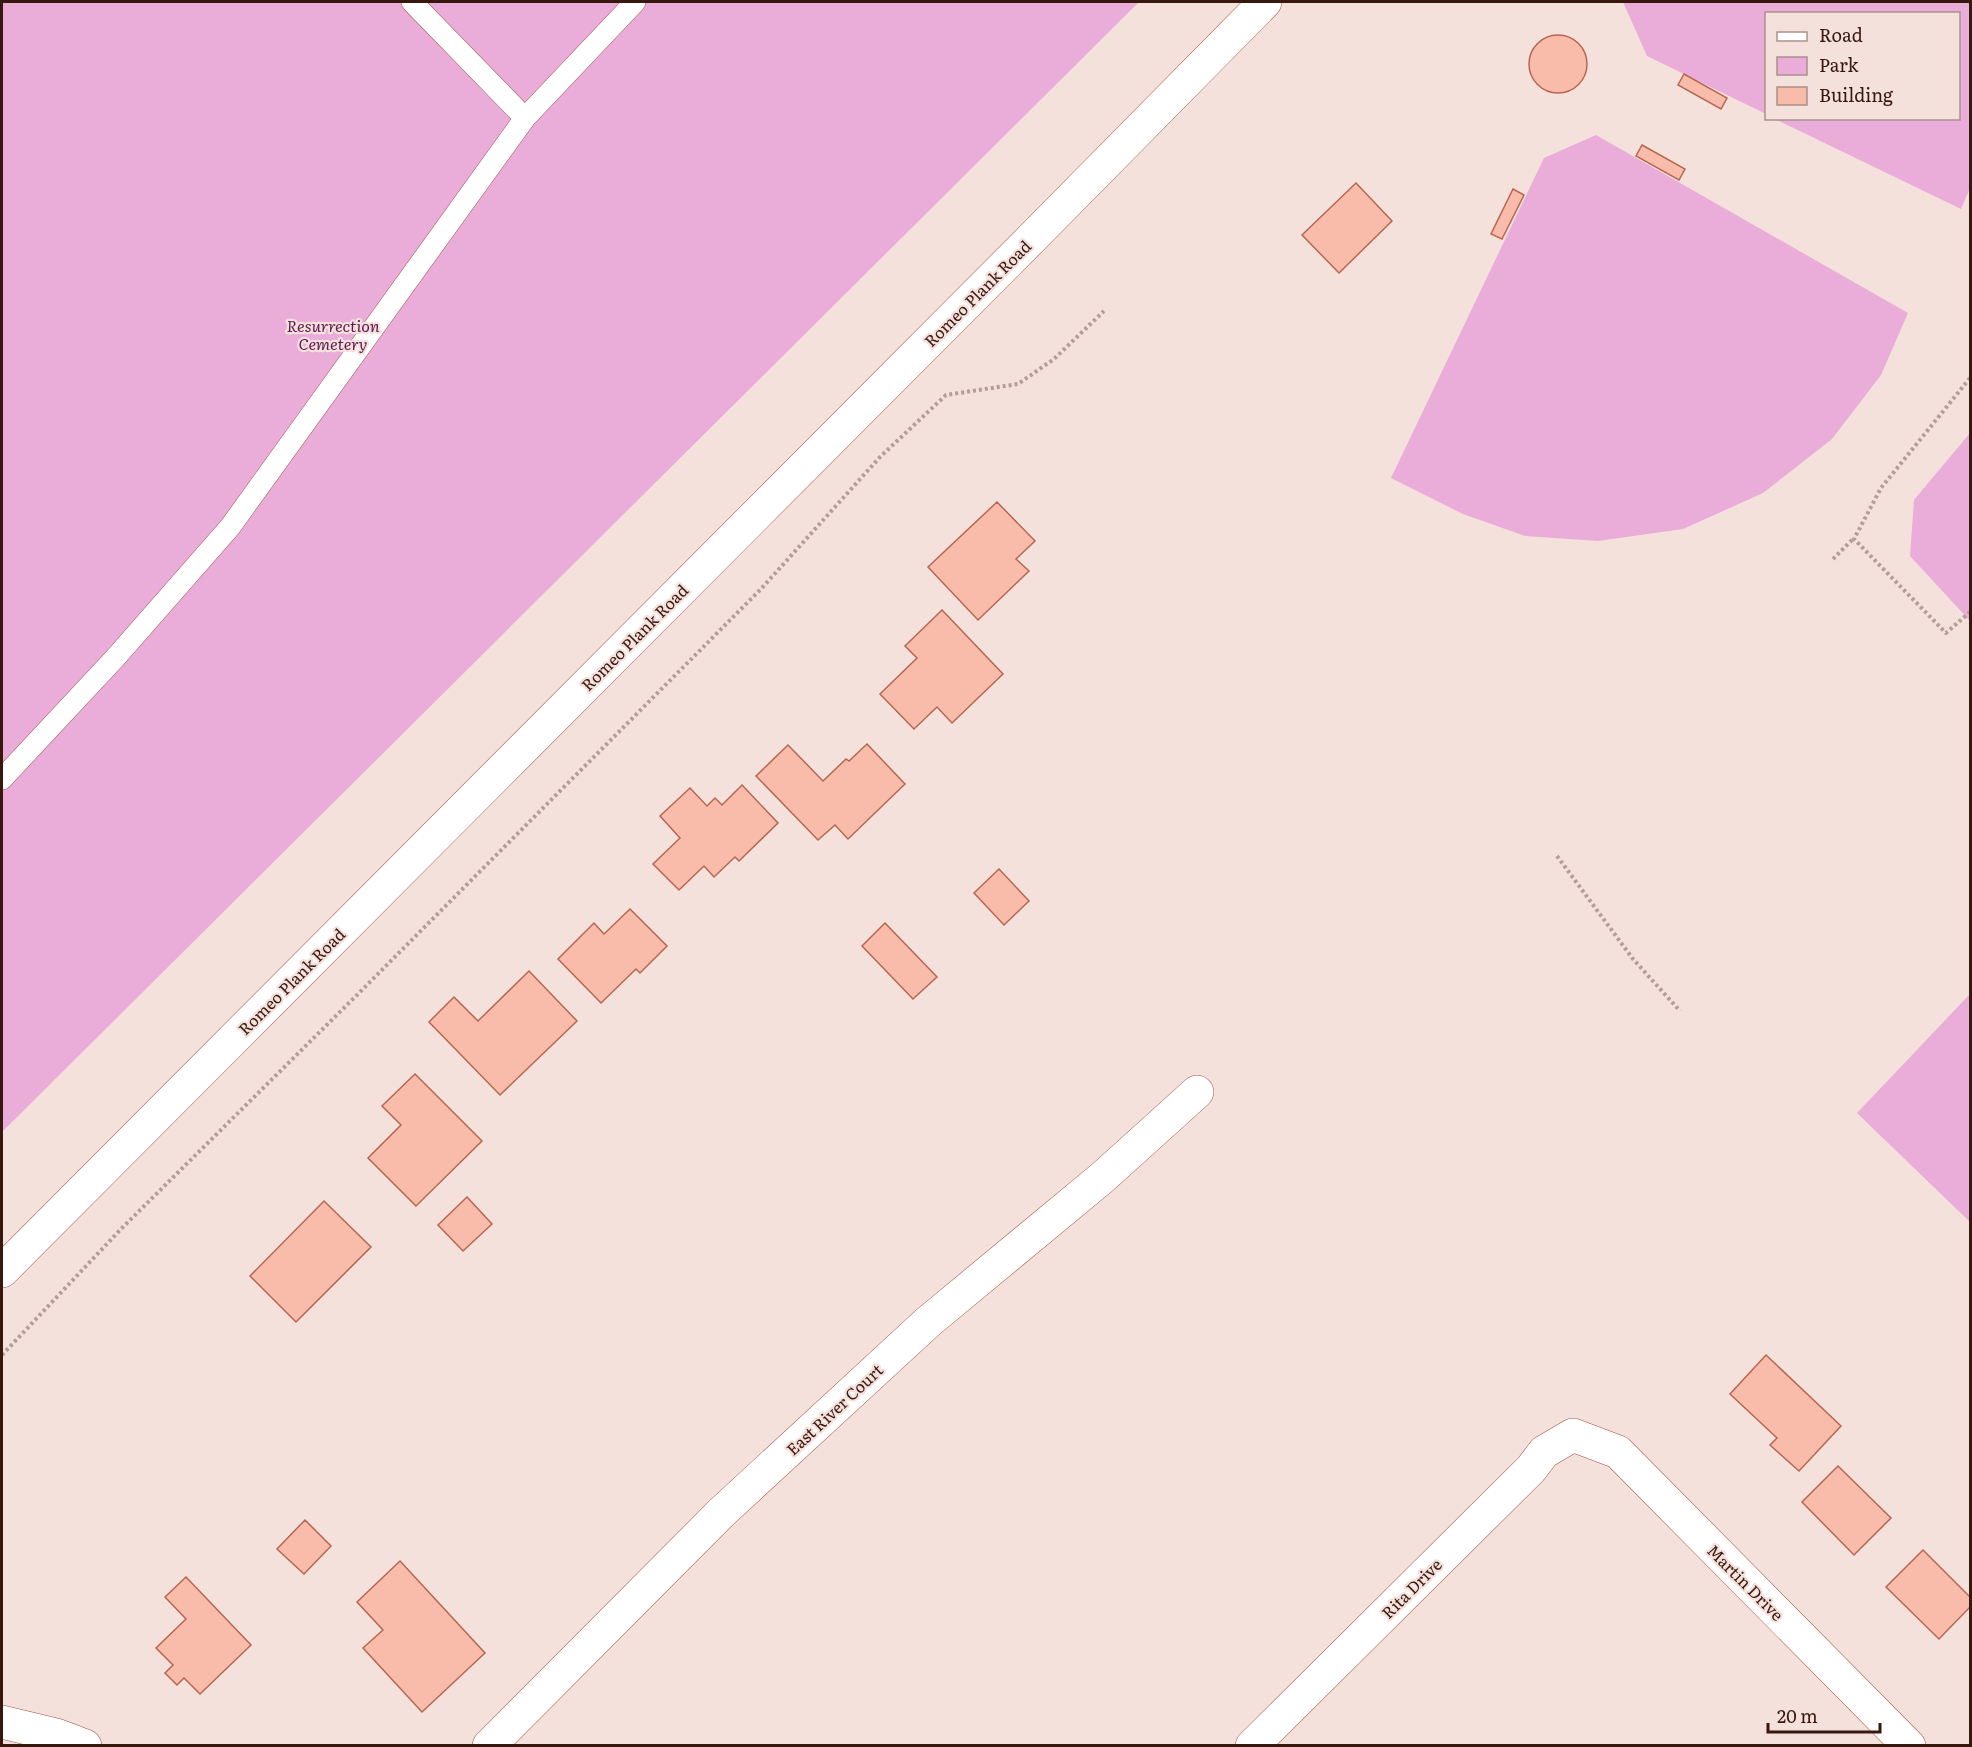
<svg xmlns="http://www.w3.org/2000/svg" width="1972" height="1747" viewBox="0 0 1972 1747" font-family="Literata,serif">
<rect width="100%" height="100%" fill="#f4e1dc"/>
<g fill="#eaacd9">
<path d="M2 2H1139L2 1132Z"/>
<path d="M1623 2H1970V188L1961 209 1775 119 1958 118V14H1766V114L1647 56Z"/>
<path d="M1596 135 1908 313 1881 375 1832 439 1763 493 1683 529 1598 541 1525 536 1463 514 1391 478 1544 158Z"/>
<path d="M1970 433V621L1910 556 1914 500Z"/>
<path d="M1970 994V1222L1857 1113Z"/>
</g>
<g fill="#fabcaa" stroke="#b76751" stroke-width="1.5">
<circle cx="1558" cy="64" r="29"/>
<path d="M1684 74 1727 98 1721 109 1678 85Z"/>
<path d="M1642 145 1685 169 1679 180 1636 156Z"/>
<path d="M1356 183 1392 221 1339 273 1302 235Z"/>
<path d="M1513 189 1524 195 1502 239 1491 234Z"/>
<path d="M997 502 1035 541 1016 559 1029 571 978 620 928 567Z"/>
<path d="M942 610 1003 674 952 723 937 707 914 729 880 694 917 658 905 646Z"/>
<path d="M867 744 905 784 848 839 835 825 818 840 756 776 788 745 823 781 846 759 849 761Z"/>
<path d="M742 785 778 823 739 861 735 857 714 877 704 866 679 890 653 864 680 838 660 816 690 788 707 806 715 798 722 805Z"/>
<path d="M999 869 1029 901 1004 925 974 893Z"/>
<path d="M630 909 667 946 640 973 636 969 601 1003 558 959 594 923 604 934Z"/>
<path d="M885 923 937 977 913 999 862 946Z"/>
<path d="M529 971 577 1021 500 1095 429 1022 454 997 478 1021Z"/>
<path d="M415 1074 482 1141 416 1206 368 1158 401 1125 382 1106Z"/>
<path d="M467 1197 492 1224 463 1251 438 1225Z"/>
<path d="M324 1201 371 1247 296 1322 250 1276Z"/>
<path d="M1766 1355 1841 1426 1799 1471 1770 1445 1777 1438 1730 1394Z"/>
<path d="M1838 1466 1891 1518 1854 1555 1802 1502Z"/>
<path d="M305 1520 331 1546 304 1574 277 1549Z"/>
<path d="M1923 1550 1970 1597V1607L1939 1639 1886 1587Z"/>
<path d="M400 1561 485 1653 422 1712 363 1648 383 1630 357 1602Z"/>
<path d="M186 1577 251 1645 200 1694 184 1678 177 1685 165 1673 173 1665 156 1648 186 1619 165 1597Z"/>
</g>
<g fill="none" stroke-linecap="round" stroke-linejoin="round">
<defs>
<g id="service">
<path d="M412 2 525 118"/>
<path d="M2 779 116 657 230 527 525 118 635 2"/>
</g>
<g id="minor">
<path d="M489 1746 722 1512 928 1322 1103 1177 1197 1092"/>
<path d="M1252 1746 1531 1469 1544 1452 1573 1435 1618 1452 1909 1746"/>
</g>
<g id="tertiary">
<path d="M2 1271 1032 238 1265 2"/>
<path d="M2 1722 56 1735 85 1746"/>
</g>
</defs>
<use href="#service" stroke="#a45540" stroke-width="22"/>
<use href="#minor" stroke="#a45540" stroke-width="34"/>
<use href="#tertiary" stroke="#a45540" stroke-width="34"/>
<g stroke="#b59d97" stroke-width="4" stroke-dasharray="3 3" stroke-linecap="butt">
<path d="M1970 378 1881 488 1854 539 1946 633 1970 612"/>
<path d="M1833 559 1853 539"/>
<path d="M1557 856 1633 959 1680 1011"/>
<path d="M2 1355 122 1228 356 996 761 589 880 457 946 395 1018 384 1054 359 1104 311"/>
</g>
<use href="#service" stroke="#fff" stroke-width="21"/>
<use href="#minor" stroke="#fff" stroke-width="33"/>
<use href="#tertiary" stroke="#fff" stroke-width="33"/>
</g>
<g text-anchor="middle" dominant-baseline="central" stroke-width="4.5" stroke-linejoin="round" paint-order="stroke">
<g font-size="16" fill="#38170e" stroke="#f4e1dc">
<text transform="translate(977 293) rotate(-45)">Romeo Plank Road</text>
<text transform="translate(634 637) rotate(-45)">Romeo Plank Road</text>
<text transform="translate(291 981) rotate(-45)">Romeo Plank Road</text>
<text transform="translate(834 1409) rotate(-43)">East River Court</text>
<text transform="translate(1746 1582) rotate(45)">Martin Drive</text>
<text transform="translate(1411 1588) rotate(-45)">Rita Drive</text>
</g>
<g font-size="16" font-style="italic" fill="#5f1652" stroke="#f4e1dc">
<text x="333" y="325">Resurrection<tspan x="333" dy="18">Cemetery</tspan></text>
</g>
</g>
<rect width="1972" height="1747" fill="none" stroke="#38170e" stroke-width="6"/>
<rect x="1765" y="12" width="195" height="108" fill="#f4e1dc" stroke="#a9908a" stroke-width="1.5"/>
<rect x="1777" y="32" width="30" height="9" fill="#ffffff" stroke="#a9908a" stroke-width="1.5"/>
<text x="1819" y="42" font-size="18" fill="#38170e">Road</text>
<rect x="1777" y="57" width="30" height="18" fill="#eaacd9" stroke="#a9908a" stroke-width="1.5"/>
<text x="1819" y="72" font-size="18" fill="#38170e">Park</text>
<rect x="1777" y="87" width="30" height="18" fill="#fabcaa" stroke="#a9908a" stroke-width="1.5"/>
<text x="1819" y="102" font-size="18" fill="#38170e">Building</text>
<path d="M1768 1723v9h112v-9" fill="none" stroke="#38170e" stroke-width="3"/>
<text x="1777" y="1723" font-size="18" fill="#38170e" stroke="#f4e1dc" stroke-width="4.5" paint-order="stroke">20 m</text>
</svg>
